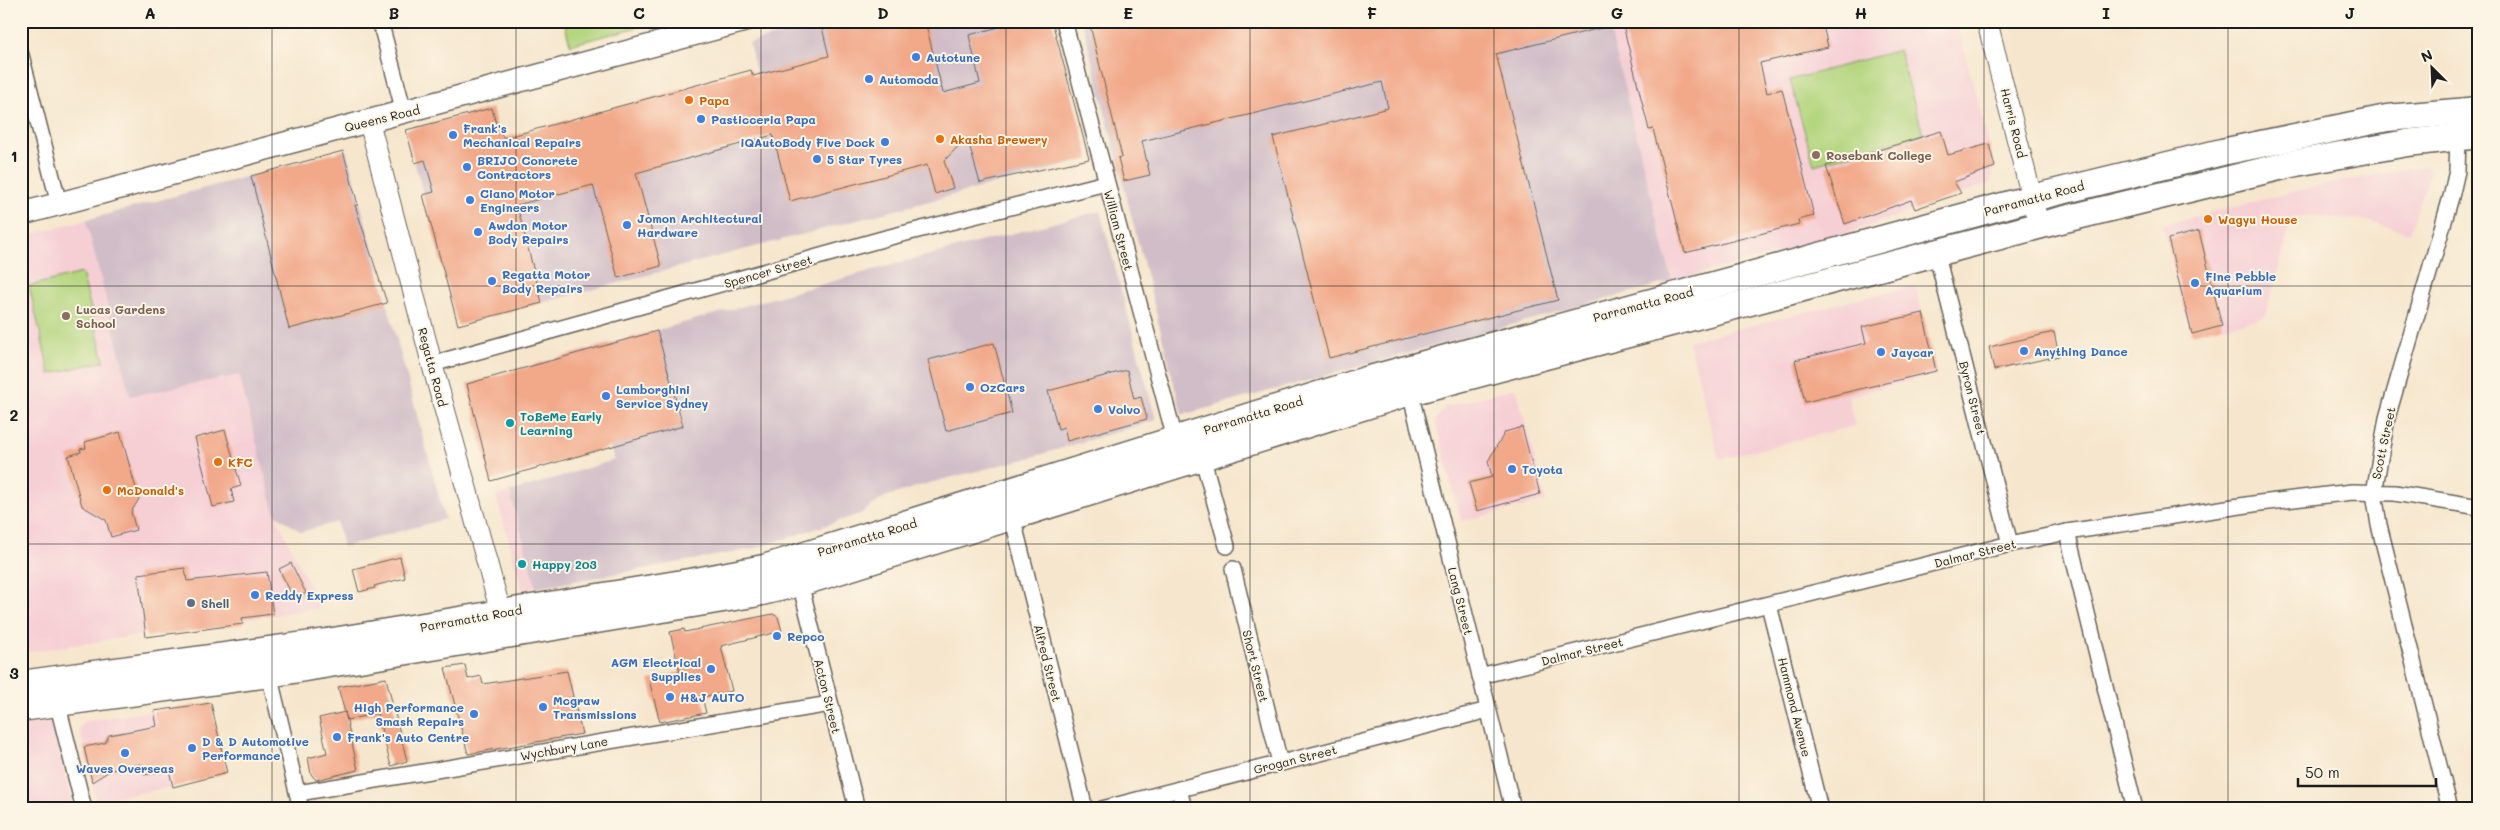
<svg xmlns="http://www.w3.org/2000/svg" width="2500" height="830" viewBox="0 0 2500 830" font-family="Mali,sans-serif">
<rect width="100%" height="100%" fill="#fcf5e5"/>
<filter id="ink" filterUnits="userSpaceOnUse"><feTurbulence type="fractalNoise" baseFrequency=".02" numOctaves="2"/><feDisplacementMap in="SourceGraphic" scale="10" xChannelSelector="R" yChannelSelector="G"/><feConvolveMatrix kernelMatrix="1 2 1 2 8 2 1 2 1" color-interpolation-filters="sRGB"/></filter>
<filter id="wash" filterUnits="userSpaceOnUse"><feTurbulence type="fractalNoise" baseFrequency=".0096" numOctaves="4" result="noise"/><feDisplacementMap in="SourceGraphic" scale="20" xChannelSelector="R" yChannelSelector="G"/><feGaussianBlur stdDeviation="1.12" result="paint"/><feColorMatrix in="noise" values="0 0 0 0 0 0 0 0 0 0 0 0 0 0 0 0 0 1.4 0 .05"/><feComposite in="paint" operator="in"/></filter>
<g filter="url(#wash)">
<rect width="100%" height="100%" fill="#f6e6cd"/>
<g fill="#f6cfd5">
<path d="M1608 21H1957L1995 167 1990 183 1832 239 1672 281Z"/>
<path d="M2425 165 2430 170 2410 233 2359 219 2293 216 2265 317 2191 334 2162 225 2300 190Z"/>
<path d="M86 220 130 395 239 375 275 514 320 608 21 653V237Z"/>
<path d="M1915 285 1937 374 1848 396 1855 426 1719 459 1689 341Z"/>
<path d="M1516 388 1546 501 1461 521 1435 421 1445 407Z"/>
<path d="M510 492 536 588 522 589 496 496Z"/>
<path d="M154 711 173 787 96 800 79 729 85 721Z"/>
<path d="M51 722 74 809H21V727Z"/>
</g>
<g fill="#d1bdc8">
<path d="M831 21H1052L1089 159 458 325 406 130 492 108 509 173H636L772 138 749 43Z"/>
<path d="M1082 21H1608L1672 281 1182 415Z"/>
<path d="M346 150 445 519 343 547 337 522 301 532 275 514 239 375 130 396 86 220Z"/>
<path d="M1100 211 1156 420 1025 459 929 483 885 497 860 514 753 549 536 588 510 492 614 460 610 447 555 462 529 366 902 262Z"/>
</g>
<g fill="#b3d57e" stroke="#68784d">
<path d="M564 21H661L570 45Z"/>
<path d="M1899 50 1923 134 1814 165 1790 80Z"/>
<path d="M82 273 104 361 50 374 29 286Z"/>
</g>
<g id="blocks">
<g fill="#f2a98a">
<path d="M831 21H925L943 93 980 83 969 35 1022 21H1052L1089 159 980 183 967 137 944 161 953 188 935 194 927 165 790 201 773 135 636 173 661 266 618 278 593 185 517 205 542 303 458 325 423 195 434 192 425 160 415 163 406 130 492 108 497 128 504 138 751 70 753 76 829 56 821 24Z"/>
<path d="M1089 21H1605V27L1496 54 1558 300 1329 358 1273 137 1388 108 1382 82 1142 141 1150 175 1124 181 1118 158 1122 157Z"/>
<path d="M1622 21H1822L1828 47 1760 63 1767 93 1782 89 1814 216 1798 220 1799 224 1685 253 1653 129 1649 130Z"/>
<path d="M1941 131 1948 155 1989 144 1995 167 1954 182 1961 193 1915 209 1911 200 1845 224 1826 166Z"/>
<path d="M343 151 358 205H355L387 303 289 329 251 176Z"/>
<path d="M2199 231 2222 326 2192 334 2168 239Z"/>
<path d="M1923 313 1936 371 1805 402 1795 360 1866 343 1862 327Z"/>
<path d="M657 331 683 426 491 481 467 384Z"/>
<path d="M2054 332 2059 356 1994 370 1989 347Z"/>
<path d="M994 343 1012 413 946 431 928 360Z"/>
<path d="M1127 370 1134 399 1141 397 1147 419 1067 441 1064 427 1058 429 1048 391Z"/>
<path d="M1522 427 1540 494 1477 511 1469 483 1492 477 1488 461 1505 432Z"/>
<path d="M225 430 241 486 231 489 234 502 213 507 195 438Z"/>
<path d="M120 432 139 499 131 512 136 530 111 537 106 520 82 506 68 456 81 452 80 449 86 448 85 442Z"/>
<path d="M400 557 405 578 374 586 375 588 359 592 353 569Z"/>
<path d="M291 563 306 593 294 599 279 569Z"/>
<path d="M185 568 187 581 267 572 273 614 242 618 243 624 146 637 138 574Z"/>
<path d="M773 614 778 617 782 631 721 646 732 691 702 697 706 713 660 722 649 680 680 672 670 632 684 629 685 632Z"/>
<path d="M465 665 468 679 481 676 483 684 567 671 582 734 468 754 445 668Z"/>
<path d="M386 678 407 761 391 766 377 713 347 720 338 687Z"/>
<path d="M211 703 227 773 173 787 169 770 144 775 141 764 111 770 92 782 84 747 105 743 109 735 157 726 154 711Z"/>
<path d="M345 712 358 770 316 780 311 774 308 758 327 753 319 718Z"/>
</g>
</g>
</g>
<g filter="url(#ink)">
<use href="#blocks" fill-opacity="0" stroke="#68635a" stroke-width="1"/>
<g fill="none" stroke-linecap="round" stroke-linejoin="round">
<defs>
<g id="street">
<path d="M380 21 404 112"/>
<path d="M1064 21 1175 439"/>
<path d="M21 55 59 204"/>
<path d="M1936 252 2010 544"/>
<path d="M432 364 886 238 1106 183"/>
<path d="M1410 392 1513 809"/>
<path d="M1202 456 1227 546"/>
<path d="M1012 516 1085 809"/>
<path d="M2067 532 2135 809"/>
<path d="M1233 569 1280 763"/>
<path d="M800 583 857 809"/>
<path d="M1769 605 1820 809"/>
<path d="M269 674 301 809"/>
<path d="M1480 676 2010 544 2067 532 2260 503 2352 492 2395 493 2479 507"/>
<path d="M57 702 84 809"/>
<path d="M1179 789 1184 809"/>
<path d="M298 793 830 704"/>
<path d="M1102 809 1488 710"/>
<path d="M2450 809 2379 525 2374 493 2387 418 2451 197 2457 171 2458 137"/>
</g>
<g id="secondary">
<path d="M1987 21 2039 226"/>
<path d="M369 121 432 364 501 613"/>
</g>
<path id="primary" d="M21 214 743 21"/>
<g id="highway">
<path d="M21 684 327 642 701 580 764 568 1366 380 2032 198 2222 152 2387 118 2479 110"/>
<path d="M21 708 269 674 753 594 800 583 1410 392 1583 346 2057 221 2296 163 2407 143 2479 135"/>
</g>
</defs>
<use href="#street" stroke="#68635a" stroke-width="18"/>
<use href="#secondary" stroke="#68635a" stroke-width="22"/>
<use href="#primary" stroke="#68635a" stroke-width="25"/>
<use href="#highway" stroke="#68635a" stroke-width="29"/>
<use href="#street" stroke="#fff" stroke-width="15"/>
<use href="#secondary" stroke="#fff" stroke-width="20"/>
<use href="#primary" stroke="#fff" stroke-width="22"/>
<use href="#highway" stroke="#fff" stroke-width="26"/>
</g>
</g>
<path fill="none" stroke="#1c1c1c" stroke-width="1" stroke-opacity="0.55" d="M272 21V809M516 21V809M761 21V809M1006 21V809M1250 21V809M1494 21V809M1739 21V809M1984 21V809M2228 21V809M21 286H2479M21 544H2479"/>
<g fill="#3f7fe0" stroke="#fcf5e5" stroke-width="2">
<circle cx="916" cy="57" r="5"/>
<circle cx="869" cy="79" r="5"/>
<circle cx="701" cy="119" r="5"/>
<circle cx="453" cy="135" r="5"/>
<circle cx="885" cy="142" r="5"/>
<circle cx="817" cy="159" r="5"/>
<circle cx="467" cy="167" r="5"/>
<circle cx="470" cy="200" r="5"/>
<circle cx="627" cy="225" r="5"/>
<circle cx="478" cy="232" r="5"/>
<circle cx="492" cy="281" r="5"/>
<circle cx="2195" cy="283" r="5"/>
<circle cx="2024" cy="351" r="5"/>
<circle cx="1881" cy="352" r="5"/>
<circle cx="970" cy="387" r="5"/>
<circle cx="606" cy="396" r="5"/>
<circle cx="1098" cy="409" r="5"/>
<circle cx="1512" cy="469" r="5"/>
<circle cx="255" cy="595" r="5"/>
<circle cx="777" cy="636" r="5"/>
<circle cx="711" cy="669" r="5"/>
<circle cx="670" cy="697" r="5"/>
<circle cx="543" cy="707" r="5"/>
<circle cx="474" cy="714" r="5"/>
<circle cx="337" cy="737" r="5"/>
<circle cx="192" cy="748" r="5"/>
<circle cx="125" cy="753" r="5"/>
</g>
<g fill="#e8710a" stroke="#fcf5e5" stroke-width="2">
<circle cx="689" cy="100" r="5"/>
<circle cx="940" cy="139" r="5"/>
<circle cx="2208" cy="219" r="5"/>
<circle cx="218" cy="462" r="5"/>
<circle cx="107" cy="490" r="5"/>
</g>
<g fill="#8d6e63" stroke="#fcf5e5" stroke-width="2">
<circle cx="1816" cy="155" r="5"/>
<circle cx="66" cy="316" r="5"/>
</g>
<g fill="#0f9aa8" stroke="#fcf5e5" stroke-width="2">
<circle cx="510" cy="423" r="5"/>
<circle cx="522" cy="564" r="5"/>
</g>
<circle fill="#5c6f8a" stroke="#fcf5e5" stroke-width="2" cx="191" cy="603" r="5"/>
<g text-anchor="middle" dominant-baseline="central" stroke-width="4" stroke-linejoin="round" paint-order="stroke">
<g font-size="12" font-weight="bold" fill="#366cbe" stroke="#fcf5e5" text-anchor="start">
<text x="926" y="57">Autotune</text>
<text x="879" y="79">Automoda</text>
<text x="711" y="119">Pasticceria Papa</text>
<text x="463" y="128">Frank's<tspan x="463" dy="14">Mechanical Repairs</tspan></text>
<text x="875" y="142" text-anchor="end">iQAutoBody Five Dock</text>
<text x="827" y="159">5 Star Tyres</text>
<text x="477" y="160">BRIJO Concrete<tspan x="477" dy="14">Contractors</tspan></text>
<text x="480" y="193">Ciano Motor<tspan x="480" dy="14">Engineers</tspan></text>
<text x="637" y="218">Jomon Architectural<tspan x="637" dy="14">Hardware</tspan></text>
<text x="488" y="225">Awdon Motor<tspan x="488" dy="14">Body Repairs</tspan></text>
<text x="502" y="274">Regatta Motor<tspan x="502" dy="14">Body Repairs</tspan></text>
<text x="2205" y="276">Fine Pebble<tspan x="2205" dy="14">Aquarium</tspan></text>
<text x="2034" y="351">Anything Dance</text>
<text x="1891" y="352">Jaycar</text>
<text x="980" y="387">OzCars</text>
<text x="616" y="389">Lamborghini<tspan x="616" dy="14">Service Sydney</tspan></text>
<text x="1108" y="409">Volvo</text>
<text x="1522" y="469">Toyota</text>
<text x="265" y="595">Reddy Express</text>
<text x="787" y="636">Repco</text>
<text x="701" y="662" text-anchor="end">AGM Electrical<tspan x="701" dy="14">Supplies</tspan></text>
<text x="680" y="697">H&amp;J AUTO</text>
<text x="553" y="700">Mcgraw<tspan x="553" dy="14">Transmissions</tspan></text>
<text x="464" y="707" text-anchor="end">High Performance<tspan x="464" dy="14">Smash Repairs</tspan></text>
<text x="347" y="737">Frank's Auto Centre</text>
<text x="202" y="741">D &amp; D Automotive<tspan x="202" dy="14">Performance</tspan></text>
<text x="125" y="768" text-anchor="middle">Waves Overseas</text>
</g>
<g font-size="12" font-weight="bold" fill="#c56008" stroke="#fcf5e5" text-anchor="start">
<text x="699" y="100">Papa</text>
<text x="950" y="139">Akasha Brewery</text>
<text x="2218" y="219">Wagyu House</text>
<text x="228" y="462">KFC</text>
<text x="117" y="490">McDonald's</text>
</g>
<g font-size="12" fill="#1c1c1c" stroke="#fcf5e5">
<text transform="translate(382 118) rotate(-14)">Queens Road</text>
<text transform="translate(2014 123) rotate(76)">Harris Road</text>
<text transform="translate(2034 198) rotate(-15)">Parramatta Road</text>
<text transform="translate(1119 230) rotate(75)">William Street</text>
<text transform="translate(768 271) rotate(-16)">Spencer Street</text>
<text transform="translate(1643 304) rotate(-15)">Parramatta Road</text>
<text transform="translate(433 367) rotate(75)">Regatta Road</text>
<text transform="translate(1973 398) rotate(76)">Byron Street</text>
<text transform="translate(1253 415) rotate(-17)">Parramatta Road</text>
<text transform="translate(2383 443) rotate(-78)">Scott Street</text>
<text transform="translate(867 537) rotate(-17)">Parramatta Road</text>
<text transform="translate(1975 553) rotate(-14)">Dalmar Street</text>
<text transform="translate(1461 601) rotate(76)">Lang Street</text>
<text transform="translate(471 618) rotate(-10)">Parramatta Road</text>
<text transform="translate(1582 651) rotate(-14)">Dalmar Street</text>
<text transform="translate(1048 663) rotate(76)">Alfred Street</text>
<text transform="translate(1256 666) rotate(76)">Short Street</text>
<text transform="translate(828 696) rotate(76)">Acton Street</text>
<text transform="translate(1795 707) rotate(76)">Hammond Avenue</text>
<text transform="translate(564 748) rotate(-10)">Wychbury Lane</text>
<text transform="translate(1295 759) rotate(-14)">Grogan Street</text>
</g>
<g font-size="12" font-weight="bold" fill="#785e54" stroke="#fcf5e5" text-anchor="start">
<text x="1826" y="155">Rosebank College</text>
<text x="76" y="309">Lucas Gardens<tspan x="76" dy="14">School</tspan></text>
</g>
<g font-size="12" font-weight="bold" fill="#0d838f" stroke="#fcf5e5" text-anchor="start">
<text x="520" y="416">ToBeMe Early<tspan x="520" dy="14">Learning</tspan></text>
<text x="532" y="564">Happy 203</text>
</g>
<g font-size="12" font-weight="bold" fill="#4e5e75" stroke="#fcf5e5" text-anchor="start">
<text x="201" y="603">Shell</text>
</g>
</g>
<rect width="2500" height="830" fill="none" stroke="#fcf5e5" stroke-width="55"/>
<g transform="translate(2432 68) rotate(336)" stroke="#fcf5e5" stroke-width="4" paint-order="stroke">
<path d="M0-4L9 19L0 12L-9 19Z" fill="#1c1c1c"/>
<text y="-8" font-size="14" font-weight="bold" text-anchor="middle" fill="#1c1c1c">N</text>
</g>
<path d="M2298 778v8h138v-8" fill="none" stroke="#1c1c1c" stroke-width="2.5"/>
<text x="2305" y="778" font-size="15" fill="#1c1c1c" stroke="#fcf5e5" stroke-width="4" paint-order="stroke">50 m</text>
<rect x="28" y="28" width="2444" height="774" fill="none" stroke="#1c1c1c" stroke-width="2"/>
<g font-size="16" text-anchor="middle" font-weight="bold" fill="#1c1c1c">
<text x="150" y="19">A</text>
<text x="394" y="19">B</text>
<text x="639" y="19">C</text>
<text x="883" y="19">D</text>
<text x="1128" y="19">E</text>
<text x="1372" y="19">F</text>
<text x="1617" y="19">G</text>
<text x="1861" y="19">H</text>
<text x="2106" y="19">I</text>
<text x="2350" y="19">J</text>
<text x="14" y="162">1</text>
<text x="14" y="421">2</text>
<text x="14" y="679">3</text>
</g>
</svg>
